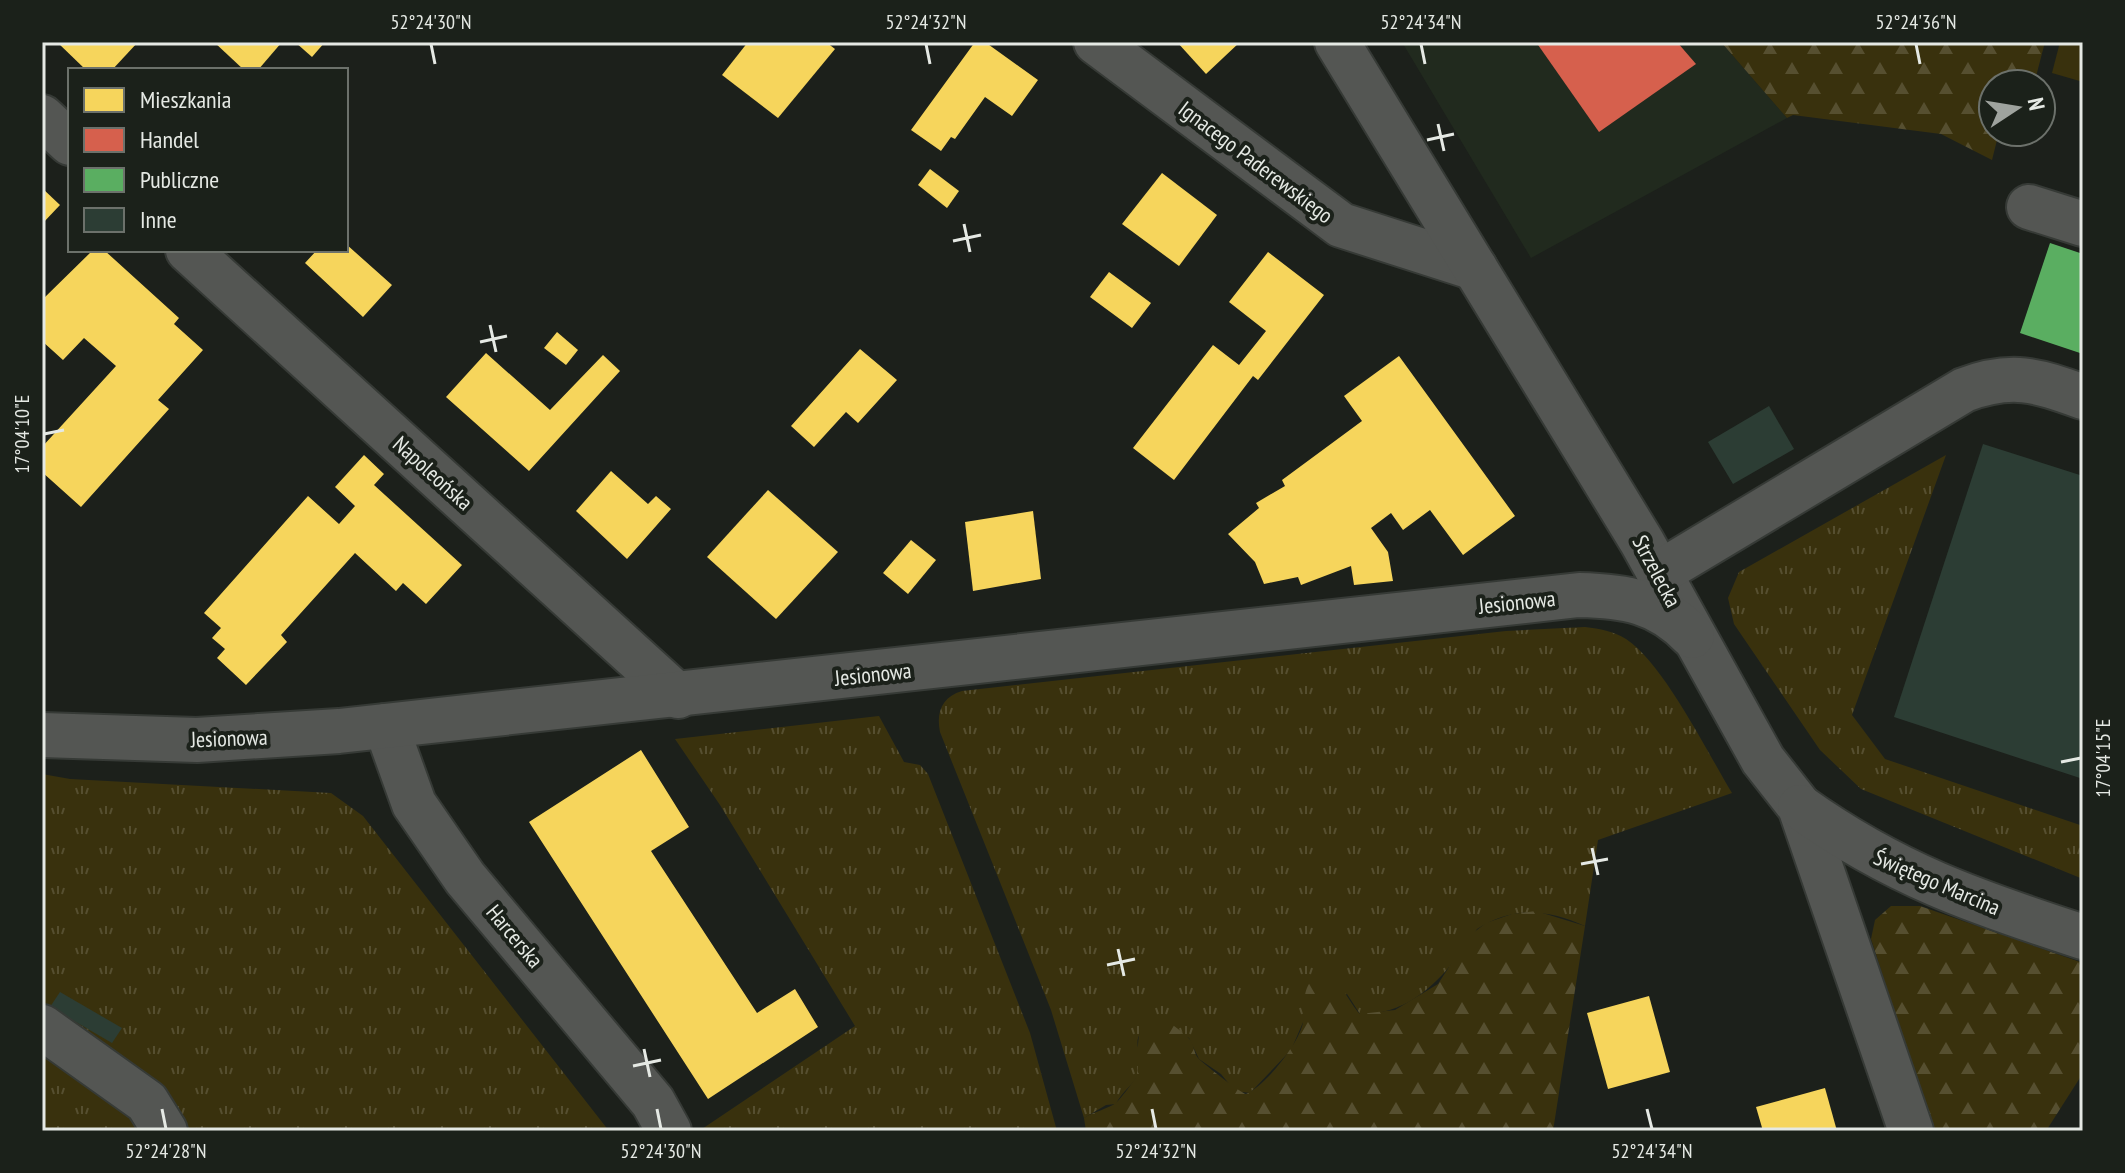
<svg xmlns="http://www.w3.org/2000/svg" width="2125" height="1173" viewBox="0 0 2125 1173" font-family="'PT Sans Narrow',sans-serif">
<defs>
<pattern id="grass-tufts" width="24" height="20" patternUnits="userSpaceOnUse" patternTransform="scale(2)"><rect width="24" height="20" fill="#39310d"/><path d="M3 7l-1-3M5 7V3M7 7l1-3M15 17l-1-3M17 17v-4M19 17l1-3" fill="none" stroke="#564f30"/></pattern>
<pattern id="forest-firs" width="22" height="20" patternUnits="userSpaceOnUse" patternTransform="scale(2)"><rect width="22" height="20" fill="#39310d"/><path d="M5 1l3.5 6h-7zM16 11l3.5 6h-7z" fill="#564f30"/></pattern>
</defs>
<rect width="100%" height="100%" fill="#1c201b"/>
<path fill="#212a1e" d="M1402 42H1721L1787 118 1531 258Z"/>
<g fill="url(#grass-tufts)">
<path d="M1946 455 1852 715 1885 759 2083 826V879L1861 789 1820 750 1734 624 1728 598 1739 572Z"/>
<path d="M1585 627C1600 629 1613 631 1626 639 1664 664 1707 752 1732 793L1598 840 1585 926C1547 909 1514 906 1477 929 1449 971 1416 1015 1360 1014L1347 994 1304 1020 1291 1050 1250 1093 1235 1091 1221 1074 1199 1059 1189 1038 1155 1020C1123 1040 1146 1050 1139 1072 1135 1084 1121 1092 1116 1104L1106 1105 1084 1118 1051 1010 940 732C936 712 942 697 962 691L1506 631Z"/>
<path d="M879 716 904 762 920 765 928 774 1030 1033 1057 1131H699L855 1026 720 805 675 739Z"/>
<path d="M42 774 70 779 331 793 363 816 609 1131H42Z"/>
</g>
<g fill="url(#forest-firs)">
<path d="M1721 42H2045L2034 84H1993V132H1999L1992 160 1941 134 1793 115 1787 118Z"/>
<path d="M1891 906H1920L2083 963V1073L2046 1131H1933L1871 939 1875 920Z"/>
<path d="M1536 911 1585 926 1553 1131H1086L1084 1118C1093 1112 1110 1108 1116 1103 1122 1097 1130 1086 1135 1079 1144 1066 1126 1015 1161 1019 1168 1020 1187 1035 1191 1041 1194 1046 1194 1053 1198 1058 1201 1062 1242 1094 1246 1094 1264 1087 1300 1043 1303 1022 1306 1007 1301 992 1312 980 1339 969 1346 1000 1360 1014L1395 1010 1438 984 1469 936 1486 923 1512 914Z"/>
</g>
<path fill="#39310d" d="M2060 42H2083V82L2052 73Z"/>
<g fill="#f6d55c">
<path d="M57 42H138L112 70H86Z"/>
<path d="M214 42H282L258 70H244Z"/>
<path d="M295 42H325L312 57Z"/>
<path d="M748 42H826L835 49 778 118 722 75Z"/>
<path d="M975 42H985L1038 80 1012 116 985 97 955 139 951 137 941 151 911 130Z"/>
<path d="M1177 42H1240L1206 74Z"/>
<path d="M930 169 959 191 947 208 918 185Z"/>
<path d="M1162 173 1217 215 1179 266 1122 224Z"/>
<path d="M42 188 60 205 42 224Z"/>
<path d="M346 244 392 285 363 317 305 263 317 250H346Z"/>
<path d="M93 250H104L179 318 174 324 203 350 158 400 169 409 81 507 42 472V447L116 366 84 338 63 360 42 341V300Z"/>
<path d="M1268 252 1324 295 1258 380 1253 376 1174 480 1133 448 1213 345 1239 365 1266 331 1229 302Z"/>
<path d="M1109 272 1151 303 1132 328 1090 297Z"/>
<path d="M557 332 578 350 566 365 544 348Z"/>
<path d="M860 349 897 380 858 423 846 412 814 447 791 426Z"/>
<path d="M486 353 550 410 603 355 620 371 529 471 446 397Z"/>
<path d="M1399 356 1515 516 1463 555 1430 510 1403 530 1391 513 1371 528 1388 552 1393 581 1354 585 1351 566 1301 585 1298 577 1264 584 1255 562 1228 534 1259 508 1256 503 1285 486 1282 480 1362 421 1344 396Z"/>
<path d="M364 455 384 474 374 485 462 565 426 604 403 583 396 591 355 553 281 635 287 642 246 685 217 658 225 649 212 638 221 628 204 613 308 496 339 524 355 506 335 487Z"/>
<path d="M611 471 648 504 656 496 671 509 627 559 576 511Z"/>
<path d="M768 490 838 552 776 619 707 557Z"/>
<path d="M1033 511 1041 579 973 591 965 522Z"/>
<path d="M911 540 936 560 908 594 883 573Z"/>
<path d="M641 750 689 827 651 851 757 1013 795 989 818 1027 708 1099 529 822Z"/>
<path d="M1649 996 1670 1072 1608 1089 1587 1013Z"/>
<path d="M1825 1088 1837 1131H1763L1756 1107Z"/>
</g>
<path fill="#d6604d" d="M1536 42H1677L1696 64 1599 132Z"/>
<path fill="#5aae61" d="M2050 243 2083 254V354L2020 333Z"/>
<g fill="#2c3d34">
<path d="M1769 406 1794 449 1733 484 1708 442Z"/>
<path d="M1983 444 2083 476V779L1894 717Z"/>
<path d="M60 992 122 1028 112 1043 50 1007Z"/>
</g>
<g fill="none" stroke-linecap="round" stroke-linejoin="round">
<defs>
<g id="minor">
<path d="M1096 42 1341 225 1475 268"/>
<path d="M1337 42 1642 542 1763 760 1800 807 1911 1131"/>
<path d="M42 117 70 143"/>
<path d="M2029 207 2083 224"/>
<path d="M188 250 678 696"/>
<path d="M1659 573 1964 390C2012 372 2036 380 2083 397"/>
<path d="M386 726 414 804 465 878 653 1102 669 1131"/>
<path d="M42 735 197 740 339 731 1579 595C1625 596 1659 601 1692 636"/>
<path d="M1800 807C1894 874 1975 902 2083 937"/>
<path d="M42 1027 147 1102 165 1131"/>
</g>
</defs>
<use href="#minor" stroke="#363a36" stroke-width="48"/>
<use href="#minor" stroke="#545653" stroke-width="44"/>
</g>
<path fill="none" stroke="#e5e9e4" stroke-width="3" d="M431 44 435 64M926 44 930 64M1421 44 1425 64M1916 44 1920 64M1438 124 1444 151M1427 140 1454 134M964 224 970 252M953 241 981 235M490 325 496 352M480 342 507 336M44 434 64 430M2061 762 2081 758M1592 848 1598 875M1581 864 1608 859M1118 949 1124 976M1107 965 1135 959M644 1049 650 1077M633 1066 661 1060M162 1109 166 1129M657 1109 661 1129M1152 1109 1156 1129M1647 1109 1652 1129"/>
<g text-anchor="middle" dominant-baseline="central" stroke-width="8" stroke-linejoin="round" paint-order="stroke">
<g font-size="22" fill="#e5e9e4" stroke="#1b211a">
<text transform="translate(1256 162) rotate(37)">Ignacego Paderewskiego</text>
<text transform="translate(433 473) rotate(42)">Napoleońska</text>
<text transform="translate(1657 571) rotate(62)">Strzelecka</text>
<text transform="translate(1517 602) rotate(-6)">Jesionowa</text>
<text transform="translate(873 674) rotate(-6)">Jesionowa</text>
<text transform="translate(229 738) rotate(-2)">Jesionowa</text>
<text transform="translate(1937 882) rotate(23)">Świętego Marcina</text>
<text transform="translate(515 936) rotate(50)">Harcerska</text>
</g>
</g>
<rect width="2125" height="1173" fill="none" stroke="#1b211a" stroke-width="88"/>
<rect x="68" y="68" width="280" height="184" fill="#1b211a" stroke="#6c716b" stroke-width="2"/>
<rect x="84" y="88" width="40" height="24" fill="#f6d55c" stroke="#6c716b" stroke-width="2"/>
<text x="140" y="108" font-size="24" fill="#e5e9e4">Mieszkania</text>
<rect x="84" y="128" width="40" height="24" fill="#d6604d" stroke="#6c716b" stroke-width="2"/>
<text x="140" y="148" font-size="24" fill="#e5e9e4">Handel</text>
<rect x="84" y="168" width="40" height="24" fill="#5aae61" stroke="#6c716b" stroke-width="2"/>
<text x="140" y="188" font-size="24" fill="#e5e9e4">Publiczne</text>
<rect x="84" y="208" width="40" height="24" fill="#2c3d34" stroke="#6c716b" stroke-width="2"/>
<text x="140" y="228" font-size="24" fill="#e5e9e4">Inne</text>
<g transform="translate(2017 108) rotate(78)"><circle r="38" fill="#1b211a" stroke="#6c716b" stroke-width="2"/>
<path d="M0-6L14 30L0 20L-14 30Z" fill="#9fa39e"/>
<text y="-12" font-size="22" font-weight="bold" text-anchor="middle" fill="#e5e9e4">N</text>
</g>
<rect x="44" y="44" width="2037" height="1085" fill="none" stroke="#e5e9e4" stroke-width="3"/>
<g font-size="20" text-anchor="middle" fill="#e5e9e4">
<text x="431" y="29">52°24'30"N</text>
<text x="926" y="29">52°24'32"N</text>
<text x="1421" y="29">52°24'34"N</text>
<text x="1916" y="29">52°24'36"N</text>
<text transform="translate(22 434) rotate(-90)" y="7">17°04'10"E</text>
<text transform="translate(2103 758) rotate(-90)" y="7">17°04'15"E</text>
<text x="166" y="1158">52°24'28"N</text>
<text x="661" y="1158">52°24'30"N</text>
<text x="1156" y="1158">52°24'32"N</text>
<text x="1652" y="1158">52°24'34"N</text>
</g>
</svg>
